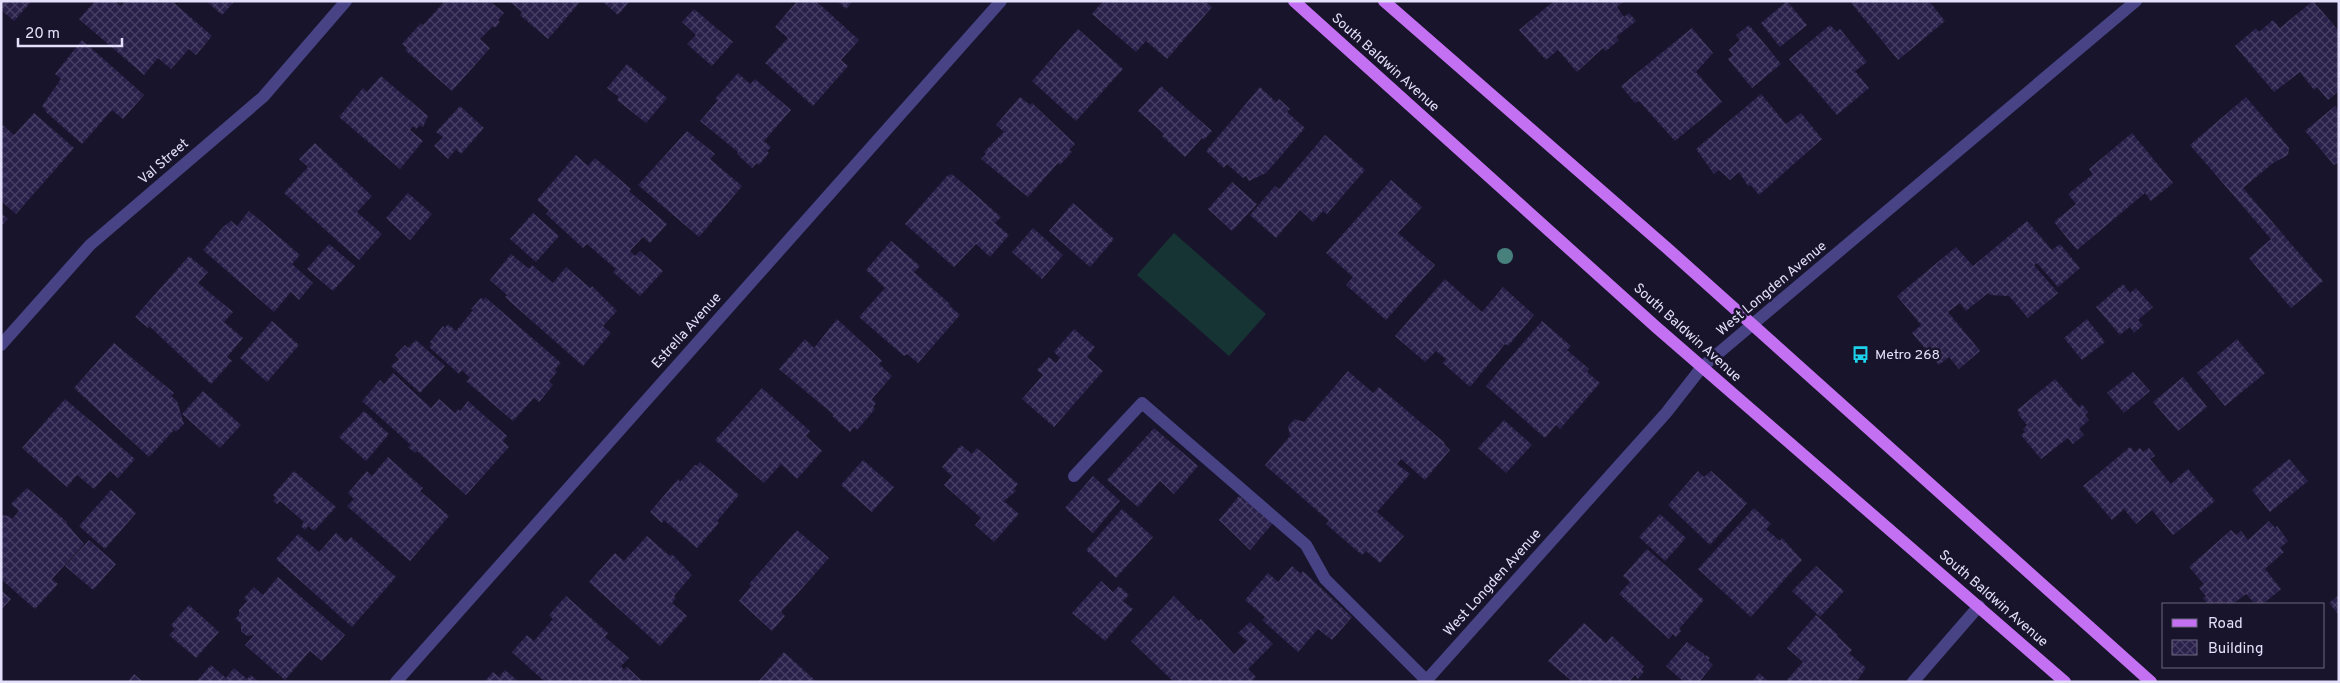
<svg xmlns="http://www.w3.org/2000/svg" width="2340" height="683" viewBox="0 0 2340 683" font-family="Overpass,sans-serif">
<defs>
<pattern id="building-cross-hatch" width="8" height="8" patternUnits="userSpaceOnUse" patternTransform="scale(1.25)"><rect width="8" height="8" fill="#2a214a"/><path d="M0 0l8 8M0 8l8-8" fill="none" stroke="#494165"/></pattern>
</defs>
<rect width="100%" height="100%" fill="#18142b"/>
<path fill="#173434" d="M1174 233 1266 314 1229 356 1137 275Z"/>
<g fill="url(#building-cross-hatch)">
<path d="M1 1H32L14 21 1 10Z"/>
<path d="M95 1H115L121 6 125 1H172L212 36 196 55 189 49 171 69 158 58 144 75 79 19Z"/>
<path d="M206 1H235L222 15Z"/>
<path d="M441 1H490L504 13 498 20 500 22 495 28 493 26 480 39 490 48 452 91 405 50 407 48 402 44 421 23 423 25 443 3Z"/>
<path d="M509 1H581L548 39 520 15 522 12Z"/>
<path d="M602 1H630L618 15Z"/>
<path d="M797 1H816L859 40 841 60 848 66 813 106 765 63 788 38 775 27Z"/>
<path d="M837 1H853L846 9Z"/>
<path d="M1103 1H1205L1212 7 1167 59 1146 41 1136 52 1092 14Z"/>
<path d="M1554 1H1625L1617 7 1624 17 1629 13 1636 21 1616 37 1619 40 1606 51 1603 48 1577 72 1558 50 1546 60 1519 30Z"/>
<path d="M1787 1 1807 25 1780 47 1761 23Z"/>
<path d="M1854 1H1929L1945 21 1898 60 1851 3Z"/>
<path d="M2313 1 2339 31V91L2328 100 2317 87 2314 90 2300 72 2274 92 2235 46 2256 28 2259 32 2273 20 2280 28Z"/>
<path d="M694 9 733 42 712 66 687 44 696 35 682 22Z"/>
<path d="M1749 25 1781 64 1752 88 1728 59 1733 55 1729 50 1740 40 1736 35Z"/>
<path d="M1830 25 1837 32 1840 29 1867 62 1855 71 1869 88 1837 115 1789 59Z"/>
<path d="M1692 28 1713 53 1696 72 1722 102 1675 141 1639 101 1635 103 1621 86Z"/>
<path d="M1078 29 1123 69 1076 121 1032 81Z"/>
<path d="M82 40 144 95 123 119 112 110 82 144 45 111 46 110 42 106 61 79 55 74Z"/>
<path d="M627 64 667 98 646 123 617 100 619 97 607 88Z"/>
<path d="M738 73 750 84 755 79 791 110 764 141 771 147 767 151 769 153 759 165 757 163 752 168 737 154 738 152 700 121 718 100 715 99Z"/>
<path d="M381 76 428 116 423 127 420 125 416 129 413 126 410 130 423 141 400 169 339 117 363 88 367 92Z"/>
<path d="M1161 86 1212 131 1204 140 1202 138 1185 157 1162 136 1164 134 1138 111Z"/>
<path d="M1260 87 1276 102 1279 99 1290 109 1287 112 1305 128 1266 173 1249 181 1246 176 1243 178 1227 164 1224 168 1206 151Z"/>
<path d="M1761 94 1786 124 1801 113 1822 139 1759 195 1751 185 1748 186 1739 172 1730 180 1719 170 1714 174 1696 149Z"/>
<path d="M1020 97 1030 105 1032 103 1075 144 1069 150 1072 152 1060 165 1058 163 1028 197 981 159 986 154 984 152 1004 132 996 125Z"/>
<path d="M2246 97 2289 148 2288 155 2273 163 2243 188 2323 281 2291 308 2249 258 2271 239 2190 145Z"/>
<path d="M460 106 484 128 461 154 456 149 448 159 434 146 443 137 436 132Z"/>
<path d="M2335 106 2339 111V162L2334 165 2305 131Z"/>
<path d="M34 113 74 148 16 214 1 201V128L3 125 14 135Z"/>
<path d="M687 131 715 154 710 159 742 186 699 237 638 185Z"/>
<path d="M2132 133 2173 183 2151 201 2145 193 2077 250 2054 222 2076 204 2068 194 2093 174 2089 169Z"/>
<path d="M1325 135 1365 170 1327 214 1323 211 1313 222 1300 210 1276 238 1250 215 1275 186 1279 189Z"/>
<path d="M315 143 372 196 357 212 382 234 359 260 284 193 308 167 299 159Z"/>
<path d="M576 155 588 166 595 158 631 189 629 191 667 224 650 243 643 237 630 251 635 256 640 251 663 271 640 296 613 272 616 269 587 244 583 248 546 214 549 211 537 200Z"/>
<path d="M952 174 1001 217 995 223 1009 235 990 257 976 244 954 267 905 224 947 176Z"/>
<path d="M1391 180 1422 207 1398 233 1435 265 1386 320 1346 285 1353 277 1326 253Z"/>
<path d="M1232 182 1257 204 1232 231 1208 209Z"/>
<path d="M408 193 432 214 410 240 386 218Z"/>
<path d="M1073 203 1114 239 1090 267 1049 231Z"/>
<path d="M249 211 300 255 292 264 313 283 299 300 291 292 274 312 203 250 223 227 231 221 237 226Z"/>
<path d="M1 213 8 219 1 226Z"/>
<path d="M533 213 559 236 536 262 510 239Z"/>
<path d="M2027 221 2052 250 2060 244 2080 268 2058 287 2037 263 2034 265 2058 293 2028 318 2009 296 1990 295 1988 293 1966 311 1960 303 1948 312 1980 351 1959 369 1949 357 1939 365 1912 333 1921 325 1897 296 1956 247 1973 266Z"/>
<path d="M1033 228 1063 255 1042 279 1012 252Z"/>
<path d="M891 241 920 266 914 272 950 304 949 305 960 315 918 363 907 354 904 356 859 317 885 288 866 270Z"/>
<path d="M329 244 355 266 333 291 307 269Z"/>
<path d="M511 254 529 269 532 265 553 283 566 267 590 288 592 286 617 311 603 326 611 333 583 366 505 297 507 295 490 280Z"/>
<path d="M189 256 208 272 198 283 233 312 224 322 243 338 227 357 232 361 211 384 149 326 148 328 135 317Z"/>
<path d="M1445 279 1482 312 1503 287 1534 315 1508 346 1505 344 1470 387 1443 363 1446 359 1436 351 1425 362 1395 336Z"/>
<path d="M2123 284 2130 293 2136 288 2153 307 2138 320 2143 325 2134 333 2130 327 2120 335 2096 307Z"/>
<path d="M485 297 561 363 555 369 557 372 549 381 553 385 539 402 534 398 513 421 466 381 470 378 462 370 459 374 429 347 432 344 430 342 443 326 445 328 448 324 456 331 473 310 471 309 481 298 484 300Z"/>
<path d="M837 319 882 361 879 364 892 376 872 399 876 403 873 407 875 409 857 430 854 427 850 432 832 416 834 415 779 369 805 339 814 348Z"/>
<path d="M2087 319 2105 342 2082 360 2064 338Z"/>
<path d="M272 321 299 345 267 382 240 358Z"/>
<path d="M1542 321 1571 346 1567 350 1589 369 1587 372 1600 383 1560 429 1556 425 1545 438 1486 386Z"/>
<path d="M1074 329 1095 347 1087 357 1103 371 1054 427 1022 399 1043 375 1037 370 1049 357 1056 363 1060 358 1054 352Z"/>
<path d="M2237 339 2265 373 2225 406 2197 373Z"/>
<path d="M416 340 445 366 420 393 391 366 399 359 395 355 405 345 408 348Z"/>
<path d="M114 343 174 393 171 396 177 401 184 424 176 432 174 430 149 457 74 388Z"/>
<path d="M1348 371 1373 393 1379 387 1445 443 1444 444 1450 450 1425 480 1401 459 1397 464 1410 474 1377 512 1404 536 1380 563 1366 551 1362 555 1326 524 1329 521 1265 465 1290 436 1288 426 1295 419 1304 422Z"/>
<path d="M2133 372 2150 391 2124 413 2107 393Z"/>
<path d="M393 373 431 408 439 399 455 413 458 409 460 411 468 401 507 436 503 441 509 447 466 495 417 451 415 453 408 447 411 445 362 401 380 380 384 384Z"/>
<path d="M2183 377 2207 407 2178 431 2153 402Z"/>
<path d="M2055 379 2079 407 2082 404 2088 412 2085 415 2089 420 2079 429 2084 435 2073 444 2068 438 2041 459 2021 435 2025 432 2023 429 2027 425 2018 414 2020 413 2017 410Z"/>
<path d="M762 388 810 431 806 436 822 451 797 479 781 464 764 483 715 440Z"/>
<path d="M203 391 241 425 220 448 182 414Z"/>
<path d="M65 399 135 459 118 478 110 471 94 489 77 475 67 487 22 448Z"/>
<path d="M364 411 389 434 366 461 339 437Z"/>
<path d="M1504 420 1532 445 1506 473 1478 448Z"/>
<path d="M1154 428 1198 466 1174 494 1160 481 1138 507 1107 480Z"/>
<path d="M961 445 972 454 977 448 1018 484 1014 489 1016 491 1004 501 1019 514 994 542 975 525 981 518 944 485 952 476 942 467Z"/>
<path d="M2130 447 2135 452 2140 448 2143 452 2149 448 2155 456 2150 459 2171 484 2188 469 2215 501 2173 535 2152 510 2136 524 2124 509 2112 520 2083 486Z"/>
<path d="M388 457 423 488 420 491 449 516 410 561 347 506 354 499 348 493 367 471 372 476Z"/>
<path d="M2289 459 2308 481 2270 512 2252 490Z"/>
<path d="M863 460 894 487 872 512 841 485Z"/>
<path d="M700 462 739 495 717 521 719 523 697 548 664 520 662 523 650 512 678 479 680 482 695 465 697 466Z"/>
<path d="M294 471 336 507 314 531 308 526 305 530 301 526 304 522 280 501 277 504 273 501 276 498 273 495Z"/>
<path d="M1698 471 1704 477 1711 471 1747 503 1710 545 1668 505Z"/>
<path d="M1093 476 1120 501 1093 533 1065 508Z"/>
<path d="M27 488 67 522 66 523 84 544 52 579 58 584 35 609 1 579V515L9 516 12 519 19 511 11 504Z"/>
<path d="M111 490 136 513 105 549 79 526Z"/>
<path d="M1239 496 1274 522 1250 550 1219 520Z"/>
<path d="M1754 508 1771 524 1766 529 1780 541 1782 538 1802 560 1751 617 1698 569Z"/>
<path d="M1122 509 1153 537 1116 578 1086 550Z"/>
<path d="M1660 514 1686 538 1665 561 1639 537Z"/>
<path d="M2269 521 2275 528 2277 526 2288 541 2280 548 2284 552 2265 569 2281 589 2263 604H2255L2246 594 2233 604H2208L2203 598 2206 596 2199 588 2204 584 2189 567 2231 530 2236 535 2241 531 2248 540Z"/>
<path d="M797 530 829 558 781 612 785 616 772 631 739 601 751 586 749 584Z"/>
<path d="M336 533 346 542 351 537 396 577 352 627 276 559 298 534 319 552Z"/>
<path d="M647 536 670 556 672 554 692 575 674 596 676 598 672 603 687 616 660 646 589 582 615 553 624 561Z"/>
<path d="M89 540 116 564 93 590 65 566Z"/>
<path d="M1647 549 1704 600 1679 629 1681 631 1676 637 1673 634 1669 639 1619 594 1630 582 1623 576Z"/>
<path d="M1292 566 1301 574 1303 571 1352 617 1332 640 1318 629 1298 652 1262 620 1265 617 1245 600 1268 573 1278 582Z"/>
<path d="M1816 566 1844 591 1820 617 1792 591Z"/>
<path d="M278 577 345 635 322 661 310 651 285 680 245 645 254 635 247 636 241 631V623L235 619 239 615V610L247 601 244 598 254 587 263 595Z"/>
<path d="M1101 581 1113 592 1119 586 1129 595 1123 601 1133 609 1105 641 1072 613Z"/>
<path d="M1 590 11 599 1 610Z"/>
<path d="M2339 595V615L2329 603Z"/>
<path d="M566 596 608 633 605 637 629 658 621 666 624 670 627 667 643 682H545L512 652 527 635 534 641 553 619 549 615Z"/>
<path d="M1174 596 1199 621 1201 619 1234 654 1247 641 1238 633 1250 622 1273 644 1248 669 1256 677 1252 682H1174L1131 641Z"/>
<path d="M189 605 219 632 196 658 169 635 175 629 171 625Z"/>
<path d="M1816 615 1838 635 1837 636 1852 650 1849 653 1866 668 1856 682 1786 681 1803 662 1787 648Z"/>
<path d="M1584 623 1606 643 1612 636 1644 666 1641 669 1644 671 1638 679 1635 675 1629 682H1573L1548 661Z"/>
<path d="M1687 642 1704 654 1705 657 1706 655 1710 658 1708 660 1713 665 1699 682H1684L1666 666Z"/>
<path d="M784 652 817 682H758Z"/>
<path d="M211 665 226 678 234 668 247 679 251 675 259 682H196Z"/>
<path d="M505 670 519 682H484L493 672 499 677Z"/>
<path d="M1759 673 1769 682H1752Z"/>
<path d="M134 674 143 682H128Z"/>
</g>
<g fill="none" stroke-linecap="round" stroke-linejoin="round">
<g stroke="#474385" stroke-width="12">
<path d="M1 345 90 245 263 97 346 1"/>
<path d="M1074 476 1142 403 1306 545 1325 579 1426 680"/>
<path d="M396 682 1001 1"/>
<path d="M1425 682 1666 413 1702 367 2136 1"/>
<path d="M1913 682 1979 606"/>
</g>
<g stroke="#c470f3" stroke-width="12">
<path d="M1294 1 1656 327 2065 682"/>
<path d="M1384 1 1668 249 2151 682"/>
</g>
</g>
<circle fill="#48807d" cx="1505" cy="256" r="8"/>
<defs>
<symbol id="bus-bare" viewBox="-9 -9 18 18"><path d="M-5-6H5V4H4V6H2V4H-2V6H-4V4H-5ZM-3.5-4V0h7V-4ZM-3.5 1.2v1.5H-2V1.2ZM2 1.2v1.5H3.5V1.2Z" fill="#1dd3ec" stroke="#18142b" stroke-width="2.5" paint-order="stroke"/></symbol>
</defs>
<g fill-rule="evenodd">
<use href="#bus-bare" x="1848" y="342" width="25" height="25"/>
</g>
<g text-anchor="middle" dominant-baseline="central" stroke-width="5" stroke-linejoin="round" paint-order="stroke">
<g font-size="14" fill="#e4e0fc" stroke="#18142b">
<text transform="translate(1385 63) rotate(42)">South Baldwin Avenue</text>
<text transform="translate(164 162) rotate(-41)">Val Street</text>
<text transform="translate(1772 289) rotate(-40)">West Longden Avenue</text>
<text transform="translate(687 331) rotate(-48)">Estrella Avenue</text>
<text transform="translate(1687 333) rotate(42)">South Baldwin Avenue</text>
<text transform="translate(1493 583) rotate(-48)">West Longden Avenue</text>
<text transform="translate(1993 599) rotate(41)">South Baldwin Avenue</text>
</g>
<g font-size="14" fill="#e4e0fc" stroke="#18142b" text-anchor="start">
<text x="1875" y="355">Metro 268</text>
</g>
</g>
<rect width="2340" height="683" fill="none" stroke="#e4e0fc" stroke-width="5"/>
<rect x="2162" y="603" width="162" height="65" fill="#18142b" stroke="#6a667f"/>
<rect x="2172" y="619" width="25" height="8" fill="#c470f3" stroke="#6a667f"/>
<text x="2208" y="628" font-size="15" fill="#e4e0fc">Road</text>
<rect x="2172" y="640" width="25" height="15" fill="url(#building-cross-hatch)" stroke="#6a667f"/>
<text x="2208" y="653" font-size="15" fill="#e4e0fc">Building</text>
<path d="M18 38v8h104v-8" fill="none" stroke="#e4e0fc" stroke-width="2.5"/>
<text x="25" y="38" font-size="15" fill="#e4e0fc" stroke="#18142b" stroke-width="4" paint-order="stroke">20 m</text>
</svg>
